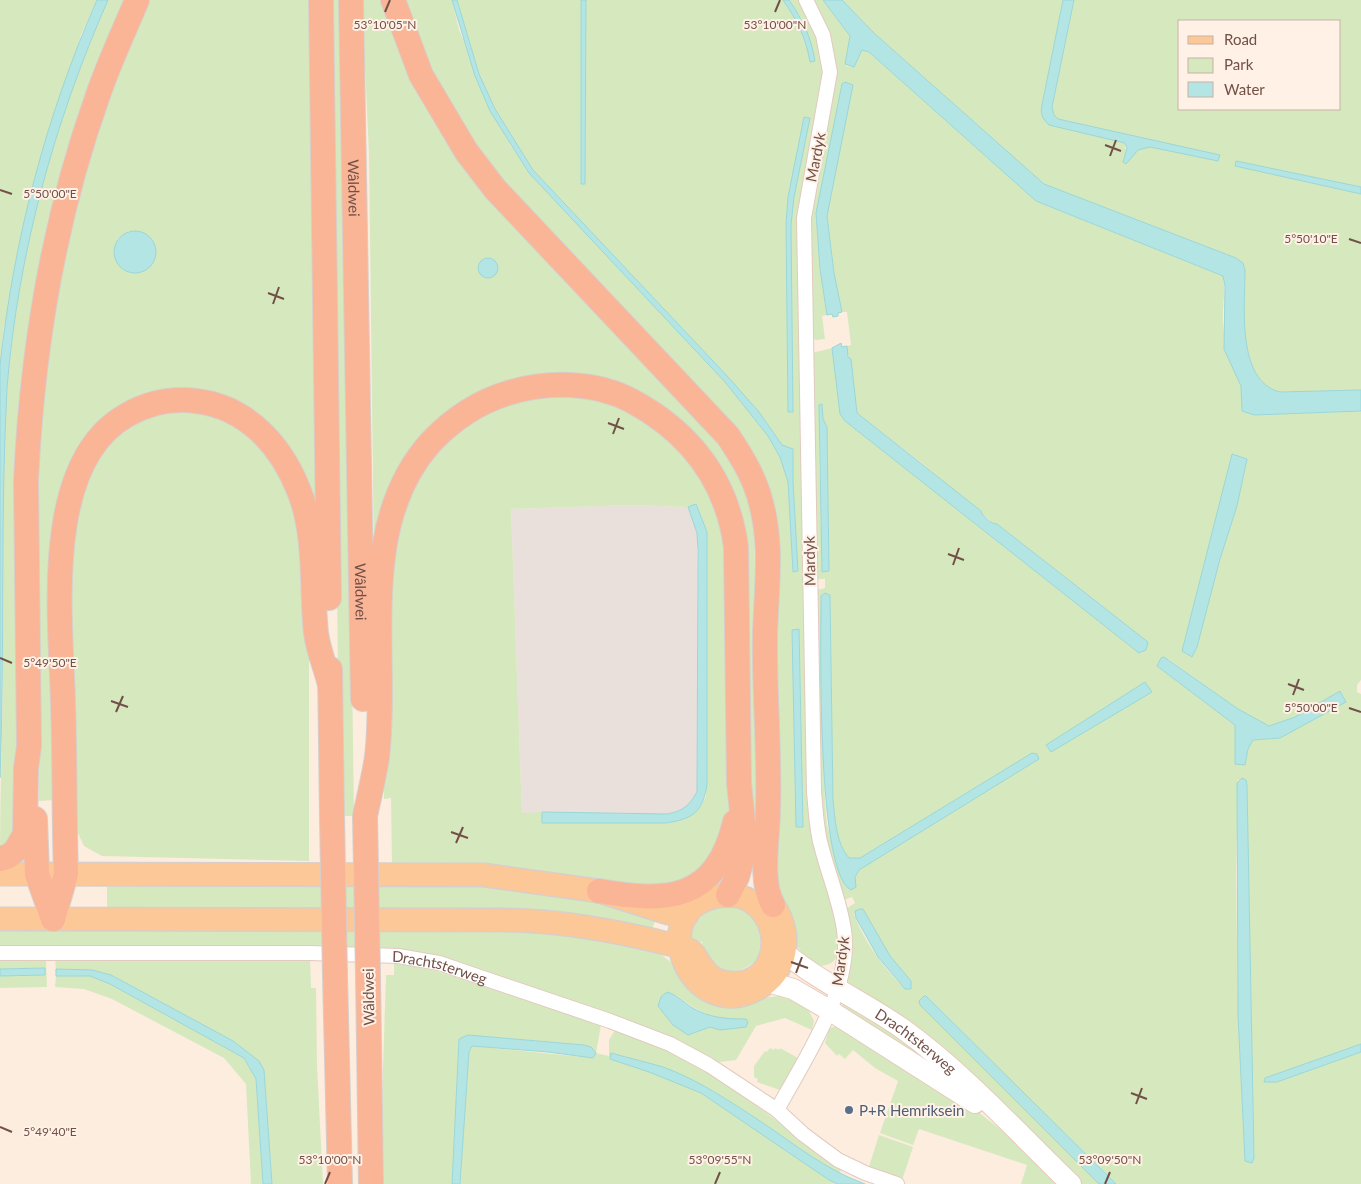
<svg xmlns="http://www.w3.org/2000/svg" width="1361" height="1184" viewBox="0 0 1361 1184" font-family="Lato,sans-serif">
<rect width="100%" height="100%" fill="#fceddf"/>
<path fill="#eae0db" d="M632 505 688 507 697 533V792L687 808 667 814 522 813 511 509Z"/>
<g fill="#d6e9be" fill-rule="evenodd">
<path d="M0 0H97L81 35 4 326 0 364Z"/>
<path d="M108 0H123L83 99 61 172 48 219 30 322 21 818 17 833 0 850C0 785 3 720 3 655 2 546 0 437 13 329 28 215 62 105 108 0Z"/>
<path d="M144 0H309L317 526 305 491 210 397 89 435C60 470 53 508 50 552L56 800 39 801 34 513 39 403 73 197ZM129 231 156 250 152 264 140 272 117 239Z"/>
<path d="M329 0H340L346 227 354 816H340Z"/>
<path d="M362 0H387L427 95 724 444 750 498 754 528 761 815 754 868 746 864 743 563 682 428 555 379 433 431 374 567 369 154Z"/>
<path d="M399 0H452L459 30 511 146 725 382 768 436 780 457 788 482 793 572 798 571 793 481V450L782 445 759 412 729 378 533 170 495 109 479 74 457 0H581V184H585L586 0H783C799 24 803 35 811 62L804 22 789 0H801L815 22 825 73 803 195 810 792 840 932C839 945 842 961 826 965 799 973 784 912 776 894L758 481 499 185 447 108ZM805 117 809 118 794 197 791 225 788 412 786 224 788 197ZM799 630 803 827H796Z"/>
<path d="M810 0H823L850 36 846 66 854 67 862 50 869 52 1036 201 1223 276C1226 292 1222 307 1223 323 1226 357 1241 384 1254 415L1361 411V680L1357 685V692L1361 694V1044L1265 1078 1264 1082H1277L1361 1052V1184H1116L924 996 919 1001 920 1005 1099 1184H1082L1020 1123 846 983V909L855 903 852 897 844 900 820 827 817 590 825 588V579H815L812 353 832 348 840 414 845 421 1139 653H1142L1148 642 997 524H994L924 465 857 413 847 346 851 345 847 312H842L834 273 827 216 852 85 845 82 842 84 816 213 820 269 827 315 822 316 825 339 816 340 809 336 808 218 837 65 832 62ZM822 404 823 419 827 427 829 571 822 572 819 443ZM1232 455 1246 459 1237 506 1220 559 1197 647 1192 657 1183 651ZM830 595 833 800C835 818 836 844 849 858H860L1032 753 1039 758 859 870 855 877 856 887 833 848 827 824 825 802 821 596ZM1168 659 1238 709 1269 726 1295 717 1340 691 1344 697 1280 738 1253 740 1248 749 1245 765 1235 725 1157 666ZM1145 682 1152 692 1097 724 1047 748 1046 745ZM1238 780H1246L1247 785 1252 1163 1245 1161 1238 1015 1236 873ZM863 909 890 956 911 981 905 989C884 968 864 942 854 914Z"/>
<path d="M842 0H1063L1041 115 1125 143 1126 152 1150 147 1218 161 1220 155 1058 119 1054 115 1052 107 1074 0H1361V187L1236 161 1235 165 1361 194V390L1280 392C1235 381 1245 306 1245 270L1243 263 1236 258 1044 184 875 34ZM1180 21H1340V109H1180Z"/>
<path d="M525 395 600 397 649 419 702 471 727 533 729 827 716 860 674 889 392 865 391 798 384 799 382 720 385 586 406 489 462 422ZM632 505 688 507 696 505 707 532 706 796C697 815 686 820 666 823H542V812L522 813 511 509Z"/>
<path d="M181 406 245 424 290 484 309 602V861L102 856 84 846 75 827 68 556 86 469 134 419Z"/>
<path d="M107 882 494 884 559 892 657 915 652 930 107 911Z"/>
<path d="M730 906C743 909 750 914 758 925 785 963 710 998 702 942L690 940C695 917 707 908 730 906Z"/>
<path d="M0 928H397L565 932 653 948 677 967 754 999 779 996 806 1005 814 1021 812 1030 785 1018 756 1026 736 1060 719 1062 672 1038 619 1017 439 958 396 948 0 947ZM676 995C700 1015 718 1017 746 1027L720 1030 710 1027 688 1035Z"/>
<path d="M0 959 46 960 47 987 0 988V976L45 975V968L0 969Z"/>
<path d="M55 959H310L311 988H316L317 1066 323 1184H272L264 1070 233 1041 111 975 92 970 56 969Z"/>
<path d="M394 963 437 971 601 1025 596 1053 609 1056V1040L615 1030 667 1049 707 1069 842 1169 838 1174C781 1140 727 1090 664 1068 647 1062 629 1058 612 1053L610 1059 649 1072 701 1093 838 1184H460L469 1052 472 1046 593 1058 591 1047 584 1045 468 1035 459 1039 452 1184H383L382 1100 386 975H394Z"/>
<path d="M56 976H90L110 984 244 1058 256 1079 263 1184H251L246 1084 224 1058 112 999 84 989 55 987Z"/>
<path d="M846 999 961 1084 841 1007Z"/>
<path d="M838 1025 972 1107 1015 1141 1060 1184H1021L1027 1165 919 1129 913 1145 880 1133 898 1081 875 1068 853 1050 845 1059 839 1054 837 1056 825 1043 829 1029Z"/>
<path d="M770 1048 774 1050 775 1048 779 1050 780 1048 798 1058 780 1090 757 1082 758 1079 754 1077V1066L765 1051 767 1052Z"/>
<path d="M879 1135 913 1147 902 1180 868 1170Z"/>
</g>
<g fill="#b4e5e5" stroke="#9bd6d7">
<path d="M97 0H108C54 123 18 253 7 388 0 517 5 648 0 778V365C14 238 46 116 97 0Z"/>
<path d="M452 0H457L479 74 495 109 533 170 729 378 759 412 782 445 793 449V481L798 571 793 572 788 482 780 457 768 436 725 382 529 173 490 111 475 76Z"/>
<path d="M581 0H586L585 184H581Z"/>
<path d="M783 0H789C803 20 811 37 815 61L810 62C806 38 797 20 783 0Z"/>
<path d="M823 0H842L875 34 1044 184 1236 258 1243 263 1245 270C1245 306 1236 381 1280 392L1361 390V411L1254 415 1242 411 1241 386 1224 349 1225 286 1223 276 1036 201 869 52 862 50 854 67 845 64 850 36Z"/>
<path d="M1063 0H1074L1052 107 1054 115 1058 119 1220 155 1218 161 1150 147 1138 150 1126 164 1123 162 1127 148 1125 143 1049 125C1042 118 1040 114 1042 105Z"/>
<path d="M845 82 853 85 827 216 834 273 842 312 838 313V316L833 317 832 314 827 315 820 269 816 213 842 84Z"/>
<path d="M804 117 810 118 794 197 791 225 793 412H788L786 224 788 197Z"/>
<path d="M1236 161 1361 187V194L1235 166Z"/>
<circle cx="135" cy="252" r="21"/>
<circle cx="488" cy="268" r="10"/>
<path d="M841 343 842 347 847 346 848 357 851 359 857 413 981 511C982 516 991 524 997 524L1148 642 1146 650 1139 653 845 421 840 414 832 348Z"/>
<path d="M822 404 823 419 827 427 829 571 822 572 819 405Z"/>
<path d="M1232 454 1247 459 1237 506 1220 559 1197 647 1192 657 1182 651Z"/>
<path d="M696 504 707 532V784C703 812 693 819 666 823H542V812L667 814C683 811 689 806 697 792L698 550 697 533 688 507Z"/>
<path d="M825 593 830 595 833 800C835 818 836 844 849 858H860L1032 753 1037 754 1039 759 859 870 855 877 856 887 851 890C816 873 821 639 821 596Z"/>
<path d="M799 629 803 827H796L792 630Z"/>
<path d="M1164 657 1238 709 1269 726 1295 717 1340 691 1346 702 1280 738 1253 740 1248 749 1245 765 1235 764V725L1157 666 1161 658Z"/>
<path d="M1145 682 1152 692 1051 752 1046 745Z"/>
<path d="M1242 778 1246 780 1247 785 1254 1158 1252 1163 1245 1161 1238 1015 1237 783Z"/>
<path d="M860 909H863L890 956 911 981V989H905L878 957 856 918 855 911Z"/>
<path d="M45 968V975L0 976V969Z"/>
<path d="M56 969 92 970 111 975 233 1041 259 1061 264 1070 272 1184H263L256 1079 244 1058 110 984 90 976H56Z"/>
<path d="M667 992C677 995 683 1002 691 1007 709 1018 726 1019 746 1019L748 1022 746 1027 720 1030 710 1027 688 1035 673 1025 658 1006 661 997Z"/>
<path d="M924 996H926L1116 1184H1099L920 1005 919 1001Z"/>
<path d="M468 1035 584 1045 591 1047 596 1053 593 1058 548 1052 472 1046 469 1052 460 1184H452L459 1039Z"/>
<path d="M1361 1044V1052L1277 1082H1264L1265 1078Z"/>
<path d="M611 1053C629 1058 646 1062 663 1067 697 1079 731 1102 760 1121 796 1145 824 1169 865 1184H838L829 1180 701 1093 649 1072 610 1059Z"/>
</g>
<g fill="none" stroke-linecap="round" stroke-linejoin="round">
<defs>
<g id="minor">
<path id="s1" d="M0 953H309L398 956 439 963 610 1021 670 1044 709 1065 777 1110 803 1134 838 1160 865 1173 897 1184"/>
<path d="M777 1110C804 1060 853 989 844 930 840 902 829 876 822 849 816 830 816 811 814 792L804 218 830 72 823 35 806 0"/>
</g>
<g id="secondary">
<path id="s2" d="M785 953C821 983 865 1002 903 1029 965 1074 1016 1131 1071 1184"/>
<path d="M768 982 793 989 829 1010 975 1103"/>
</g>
<g id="primary">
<path d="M0 874 484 875 599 891 668 913 687 915"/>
<path d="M0 919 508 920C565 921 618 931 673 945 679 947 690 948 694 954 703 968 709 982 730 983 779 987 788 921 747 899 736 894 725 894 714 897 645 913 690 1025 757 989 789 972 793 933 773 905"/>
</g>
<g id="trunk">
<path d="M321 0 329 598"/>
<path id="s3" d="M351 0 363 699"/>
<path d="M393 0 421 75 466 151 495 189 728 436C742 457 755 478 761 503 773 546 766 592 765 635 764 693 770 751 768 809 768 837 759 881 773 905"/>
<path d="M330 669 332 817"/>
<path d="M365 816C369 797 374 777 377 757 389 654 355 526 431 442 452 420 478 402 508 393 546 381 595 381 632 401 691 433 727 480 736 547L739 783 744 832 742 859 737 877 728 895"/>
<path d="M35 819 37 874 53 919"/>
<path d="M0 859 9 856 16 850 25 834 26 768 29 746 26 481C32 350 54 218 98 95 109 63 124 31 137 0"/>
<path d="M599 891C668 903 716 901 735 822"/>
<path d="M53 919 66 874C64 817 65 760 63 703 61 619 41 463 127 415 148 403 172 398 196 401 247 407 281 445 299 491 317 535 311 587 316 633 318 650 326 668 330 685"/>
<path d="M335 975 340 1184"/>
<path d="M368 975 371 1184"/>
</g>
</defs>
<use href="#minor" stroke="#e2cabf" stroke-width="16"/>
<use href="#secondary" stroke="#e7cabc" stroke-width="22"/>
<use href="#primary" stroke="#d8cecb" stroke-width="25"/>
<use href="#trunk" stroke="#d8cecb" stroke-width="26"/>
<use href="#minor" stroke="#fff" stroke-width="14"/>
<use href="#secondary" stroke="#fff" stroke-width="20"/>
<use href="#primary" stroke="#fcc897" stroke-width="22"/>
<use href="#trunk" stroke="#fab496" stroke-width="24"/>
<defs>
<g id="trunk-bridge">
<path d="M365 816 368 975"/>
<path d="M332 817 335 975"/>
</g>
</defs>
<use href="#trunk-bridge" stroke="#d8cecb" stroke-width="26" stroke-linecap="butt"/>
<use href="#trunk-bridge" stroke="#fab496" stroke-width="24"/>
</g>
<path fill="none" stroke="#725047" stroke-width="2" d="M385 12 390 0M775 12 780 0M1105 145 1121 151M1110 156 1116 140M0 190 12 194M1349 239 1361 243M268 293 284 299M273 304 279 287M608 423 624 429M613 434 619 418M948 554 964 560M953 565 959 548M0 658 12 663M1288 684 1304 690M1293 695 1299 679M111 701 128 707M1349 708 1361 712M116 712 123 696M451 832 468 838M456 843 463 827M791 962 808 968M796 973 802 957M1131 1093 1147 1099M1136 1104 1142 1088M0 1127 12 1132M325 1184 330 1172M715 1184 720 1172M1105 1184 1110 1172"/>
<circle fill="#5c6f8a" stroke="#fff1e6" stroke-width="2" cx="849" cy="1110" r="5"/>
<g text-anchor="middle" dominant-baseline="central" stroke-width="4" stroke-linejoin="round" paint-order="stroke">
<g font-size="15" fill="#725047" stroke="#fff1e6">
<text transform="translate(815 157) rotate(-79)">Mardyk</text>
<text stroke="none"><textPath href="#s3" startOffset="188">Wâldwei</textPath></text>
<text transform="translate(809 561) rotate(-91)">Mardyk</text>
<text stroke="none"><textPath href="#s3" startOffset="592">Wâldwei</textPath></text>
<text transform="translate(840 961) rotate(-82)">Mardyk</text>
<text stroke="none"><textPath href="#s1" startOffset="441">Drachtsterweg</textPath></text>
<text transform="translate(368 997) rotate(-91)">Wâldwei</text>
<text stroke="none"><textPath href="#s2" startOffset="158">Drachtsterweg</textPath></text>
</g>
<g font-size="15" fill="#4e5e75" stroke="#fff1e6" text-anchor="start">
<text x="859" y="1110">P+R Hemriksein</text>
</g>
</g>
<g font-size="12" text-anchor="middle" fill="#725047" stroke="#fff1e6" stroke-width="4" stroke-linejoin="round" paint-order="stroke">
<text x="775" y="29">53°10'00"N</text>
<text x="385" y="29">53°10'05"N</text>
<text x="50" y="198">5°50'00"E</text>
<text x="1311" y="243">5°50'10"E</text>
<text x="50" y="667">5°49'50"E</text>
<text x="1311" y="712">5°50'00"E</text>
<text x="50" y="1136">5°49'40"E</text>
<text x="330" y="1164">53°10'00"N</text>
<text x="720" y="1164">53°09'55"N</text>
<text x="1110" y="1164">53°09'50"N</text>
</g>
<rect x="1178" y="20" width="162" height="90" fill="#fff1e6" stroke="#c7b1a6"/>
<rect x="1188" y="36" width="25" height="8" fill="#fcc897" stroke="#c7b1a6"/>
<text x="1224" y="45" font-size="15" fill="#725047">Road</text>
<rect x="1188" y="58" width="25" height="15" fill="#d6e9be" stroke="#c7b1a6"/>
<text x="1224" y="70" font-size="15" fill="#725047">Park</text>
<rect x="1188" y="82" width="25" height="15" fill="#b4e5e5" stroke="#c7b1a6"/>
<text x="1224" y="95" font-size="15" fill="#725047">Water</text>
</svg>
